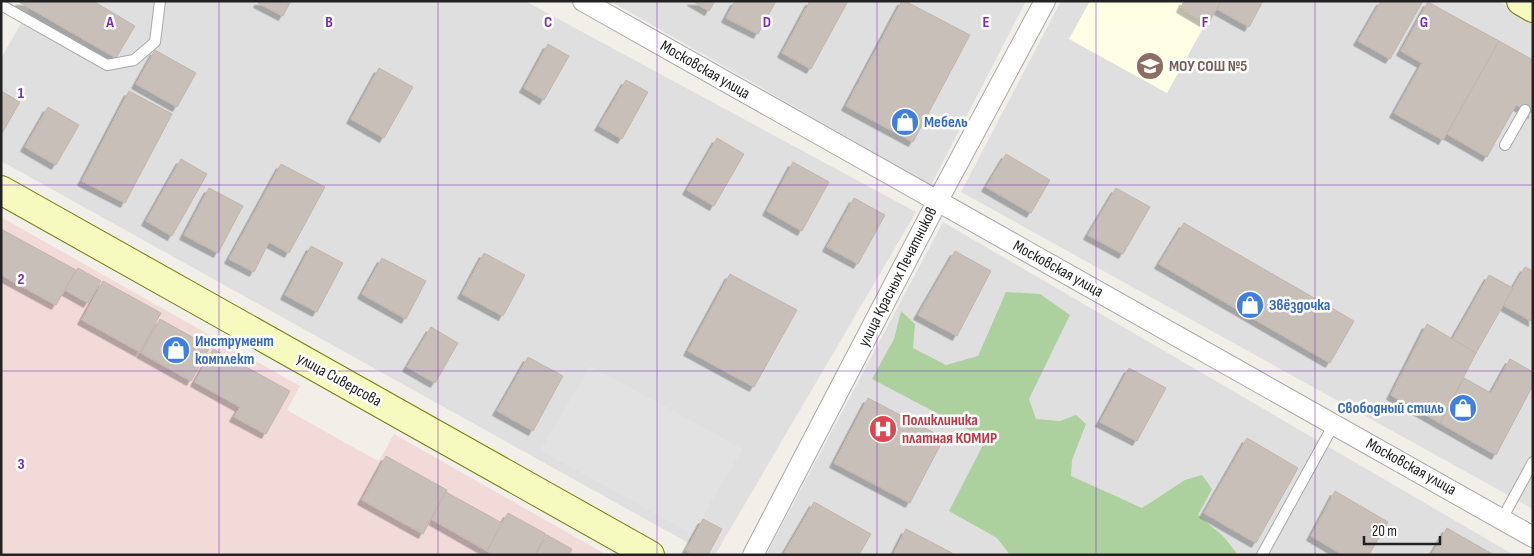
<svg xmlns="http://www.w3.org/2000/svg" width="1534" height="556" viewBox="0 0 1534 556" font-family="'Sofia Sans Condensed',sans-serif">
<defs>
<filter id="shadow"><feDropShadow dx="-4.5" dy="4.5" stdDeviation="0" flood-color="#0004"/></filter>
</defs>
<rect width="100%" height="100%" fill="#f2efe9"/>
<g fill="#e0dfdf">
<path d="M34 1H525L916 212 715 555H710L1 161V58Z"/>
<path d="M610 1H1026L931 185Z"/>
<path d="M1061 1H1498L1533 21V509L961 192Z"/>
<path d="M943 222 1514 555H766Z"/>
</g>
<path fill="#f2dad9" d="M1 217 300 386 287 410 369 456 379 461 394 434 607 555H1Z"/>
<path fill="#ffffe5" d="M1090 1H1218L1167 93 1069 39Z"/>
<path fill="#add19e" d="M1006 292 1040 294 1070 315 1029 399 1036 419 1060 421 1076 415 1086 424 1072 460 1071 476 1142 508 1185 480 1202 475 1212 489 1198 515 1224 537 1238 555H1010L997 538 949 511 986 439 872 379 894 339 901 311 915 324 913 348 946 365 978 356Z"/>
<path fill="#e2e2e2" d="M590 366 743 449 692 534 540 450Z"/>
<g fill="#c7bfb8" stroke="#c4b6ab" filter="url(#shadow)">
<path d="M20 1H93L135 26 116 58 19 2Z"/>
<path d="M259 1H291L283 16 258 3Z"/>
<path d="M692 1H715L709 11Z"/>
<path d="M735 1H776L758 34 726 18Z"/>
<path d="M810 1H848L811 69 782 53Z"/>
<path d="M902 1H905L970 35 913 142 846 106Z"/>
<path d="M1184 1H1221L1208 24 1181 8Z"/>
<path d="M1221 1H1263L1249 27 1217 9Z"/>
<path d="M1381 1H1423L1390 59 1358 41Z"/>
<path d="M1428 2 1499 41 1443 140 1394 113 1422 63 1401 51Z"/>
<path d="M1499 41 1533 60V114L1516 105 1487 157 1447 134Z"/>
<path d="M548 44 569 56 544 100 524 88Z"/>
<path d="M155 50 196 73 177 107 136 84Z"/>
<path d="M379 68 413 87 384 138 351 119Z"/>
<path d="M626 80 648 92 622 139 599 126Z"/>
<path d="M1 91 20 102 1 135Z"/>
<path d="M129 91 172 114 125 203 82 181Z"/>
<path d="M48 107 79 125 56 165 25 147Z"/>
<path d="M717 138 744 154 714 206 687 190Z"/>
<path d="M1006 154 1050 180 1031 213 986 187Z"/>
<path d="M181 159 207 174 172 236 146 221Z"/>
<path d="M793 162 829 182 802 231 767 211Z"/>
<path d="M281 164 325 187 289 253 269 242 254 272 229 259Z"/>
<path d="M209 188 243 206 218 253 184 235Z"/>
<path d="M1116 188 1150 207 1123 254 1088 235Z"/>
<path d="M854 198 885 215 858 264 827 247Z"/>
<path d="M1184 223 1354 321 1330 363 1159 264Z"/>
<path d="M1 229 76 270 56 305 1 275Z"/>
<path d="M311 246 343 263 317 312 285 295Z"/>
<path d="M955 251 991 271 957 336 918 315Z"/>
<path d="M484 253 525 275 503 316 462 294Z"/>
<path d="M382 258 426 281 406 319 362 294Z"/>
<path d="M1525 267 1533 271V322L1503 305Z"/>
<path d="M78 268 101 281 88 303 65 290Z"/>
<path d="M730 274 797 310 754 387 688 351Z"/>
<path d="M1489 275 1513 288 1476 353 1452 340Z"/>
<path d="M103 281 161 313 140 352 82 320Z"/>
<path d="M160 319 210 347 191 381 141 353Z"/>
<path d="M1427 324 1476 353 1440 423 1391 395Z"/>
<path d="M431 327 458 343 435 383 407 367Z"/>
<path d="M213 349 290 391 266 434 234 417 240 407 195 382Z"/>
<path d="M528 357 563 376 533 431 497 411Z"/>
<path d="M1510 359 1533 372V385L1496 455 1440 423 1464 378 1491 393Z"/>
<path d="M1129 368 1166 388 1137 441 1100 422Z"/>
<path d="M868 398 944 438 910 503 834 463Z"/>
<path d="M1247 438 1298 468 1256 543 1204 513Z"/>
<path d="M386 456 447 490 423 534 362 500Z"/>
<path d="M1335 491 1388 522 1369 555H1343L1311 536Z"/>
<path d="M446 492 502 523 487 551 431 519Z"/>
<path d="M814 502 871 534 859 555H783Z"/>
<path d="M508 513 546 534 535 555H495L487 551Z"/>
<path d="M703 519 722 529 708 555H694L686 550Z"/>
<path d="M1447 528 1494 555H1431Z"/>
<path d="M906 529 956 555H893Z"/>
<path d="M547 535 572 549 569 555H536Z"/>
</g>
<g fill="none" stroke-linecap="round" stroke-linejoin="round">
<defs>
<g id="lane">
<path d="M1 5 107 65 134 60 155 42 160 1"/>
<path d="M1505 145 1525 110"/>
<path d="M1502 519 1533 462"/>
<path d="M1262 555 1334 424"/>
</g>
<g id="street">
<path d="M583 1 1533 537"/>
<path d="M753 555 937 202 1045 1"/>
</g>
<g id="secondary">
<path d="M1521 1 1533 8"/>
<path d="M1 190 650 555"/>
</g>
</defs>
<use href="#lane" stroke="#a9a9a9" stroke-width="12"/>
<use href="#street" stroke="#a9a9a9" stroke-width="22"/>
<use href="#secondary" stroke="#707d05" stroke-width="30"/>
<use href="#lane" stroke="#fff" stroke-width="10"/>
<use href="#street" stroke="#fff" stroke-width="20"/>
<use href="#secondary" stroke="#f7fabf" stroke-width="28"/>
</g>
<path fill="none" stroke="#7b2cbf" stroke-width="1" stroke-opacity="0.55" d="M219 1V555M438 1V555M657 1V555M877 1V555M1096 1V555M1315 1V555M1 185H1533M1 371H1533"/>
<defs>
<symbol id="school-disc" viewBox="-11 -11 22 22"><circle r="9.5" fill="#8d6e63" stroke="#fff"/><path d="M0-5L7-2L0 1L-7-2ZM-4 1L0 2.5L4 1V4Q0 6-4 4Z" fill="#fff"/></symbol>
<symbol id="shop-disc" viewBox="-11 -11 22 22"><circle r="9.5" fill="#3f7fe0" stroke="#fff"/><path d="M-5-2.5h2.3a2.7 3.5 0 0 1 5.4 0H5L5.5 6h-11ZM-1.5-2.5h3a1.5 2.3 0 0 0-3 0Z" fill="#fff"/></symbol>
<symbol id="hospital-disc" viewBox="-11 -11 22 22"><circle r="9.5" fill="#e0444e" stroke="#fff"/><path d="M-5-5h3v3.5h4V-5h3V5h-3V1.5h-4V5h-3Z" fill="#fff"/></symbol>
</defs>
<g fill-rule="evenodd">
<use href="#school-disc" x="1134" y="50" width="32" height="32"/>
<use href="#shop-disc" x="889" y="106" width="32" height="32"/>
<use href="#shop-disc" x="1234" y="289" width="32" height="32"/>
<use href="#shop-disc" x="160" y="334" width="32" height="32"/>
<use href="#shop-disc" x="1447" y="392" width="32" height="32"/>
<use href="#hospital-disc" x="867" y="413" width="32" height="32"/>
</g>
<g text-anchor="middle" dominant-baseline="central" stroke-width="5" stroke-linejoin="round" paint-order="stroke">
<g font-size="16" font-weight="bold" fill="#785e54" stroke="#fff" text-anchor="start">
<text x="1169" y="66">МОУ СОШ №5</text>
</g>
<g font-size="16" fill="#222" stroke="#fff">
<text transform="translate(705 70) rotate(30)">Московская улица</text>
<text transform="translate(1058 269) rotate(29)">Московская улица</text>
<text transform="translate(898 277) rotate(-63)">улица Красных Печатников</text>
<text transform="translate(339 380) rotate(29)">улица Сиверсова</text>
<text transform="translate(1411 467) rotate(29)">Московская улица</text>
</g>
<g font-size="16" font-weight="bold" fill="#366cbe" stroke="#fff" text-anchor="start">
<text x="924" y="122">Мебель</text>
<text x="1269" y="305">Звёздочка</text>
<text x="195" y="341">Инструмент<tspan x="195" dy="18">комплект</tspan></text>
<text x="1444" y="408" text-anchor="end">Свободный стиль</text>
</g>
<g font-size="16" font-weight="bold" fill="#be3a42" stroke="#fff" text-anchor="start">
<text x="902" y="420">Поликлиника<tspan x="902" dy="18">платная КОМИР</tspan></text>
</g>
</g>
<g font-size="16" text-anchor="middle" font-weight="bold" fill="#7b2cbf" stroke="#fff" stroke-width="5" stroke-linejoin="round" paint-order="stroke">
<text x="110" y="27">A</text>
<text x="329" y="27">B</text>
<text x="548" y="27">C</text>
<text x="767" y="27">D</text>
<text x="986" y="27">E</text>
<text x="1205" y="27">F</text>
<text x="1424" y="27">G</text>
<text x="21" y="98">1</text>
<text x="21" y="284">2</text>
<text x="21" y="469">3</text>
</g>
<rect width="1534" height="556" fill="none" stroke="#222222" stroke-width="5"/>
<path d="M1364 536v8h76v-8" fill="none" stroke="#222222" stroke-width="2.5"/>
<text x="1372" y="536" font-size="15" fill="#222222" stroke="#ffffff" stroke-width="4" paint-order="stroke">20 m</text>
</svg>
